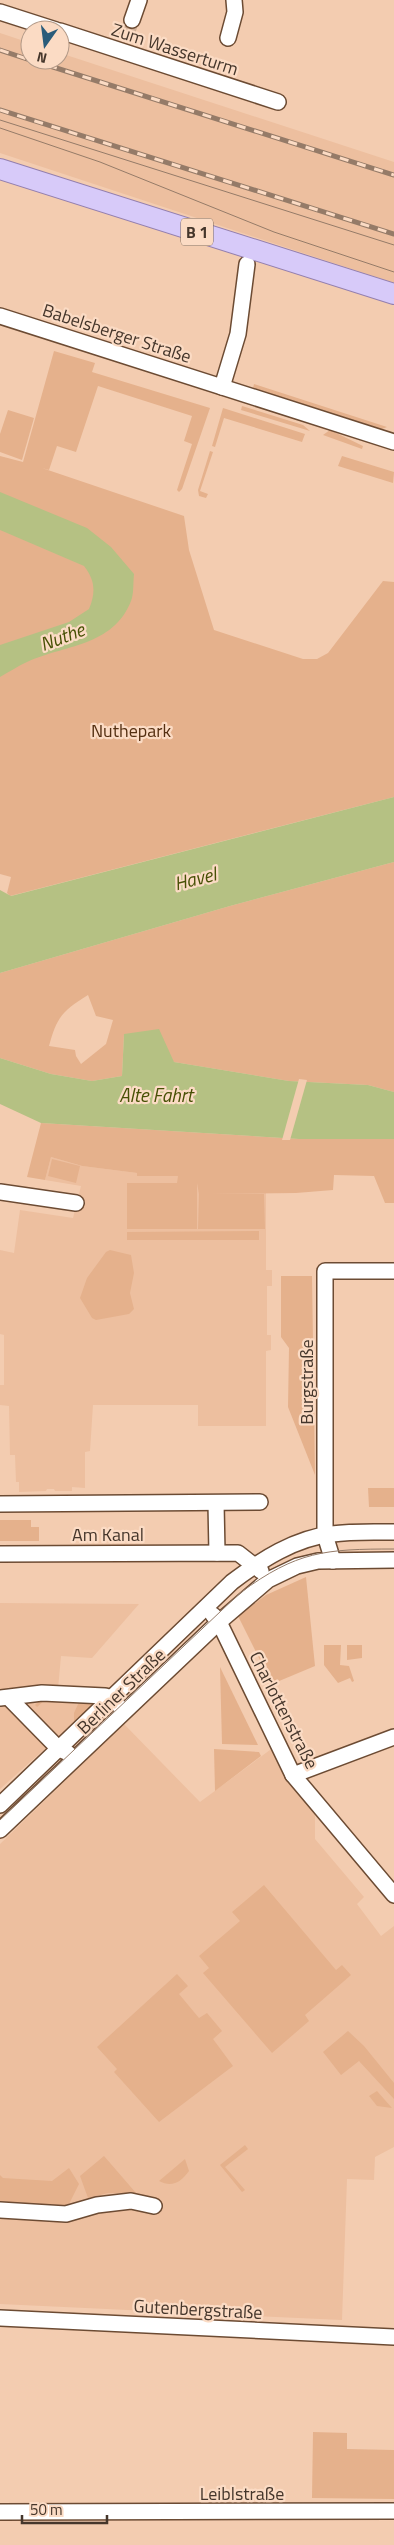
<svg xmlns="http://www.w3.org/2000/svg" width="394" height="2545" viewBox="0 0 394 2545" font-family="'Titillium Web',sans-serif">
<rect width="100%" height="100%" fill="#f3ccb0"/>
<g fill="#edbf9f">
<path d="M0 33 30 43V60H60V53L394 162V283L0 153Z"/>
<path d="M51 1157 82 1166 137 1173V1176H178V1183H199V1193H266V1270H272V1286H267V1335H271V1350L266 1351V1426H198V1405H93L90 1451 85 1452V1488L72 1487V1491H55L54 1489H47L46 1491 19 1492V1482H16L15 1455H10L9 1406 0 1405V1385H4V1335L0 1334V1250L14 1253 20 1210 73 1218 81 1186 45 1180Z"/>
<path d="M0 1603 139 1604 92 1658 61 1656 58 1689 98 1701 0 1789Z"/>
<path d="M124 1724 200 1802 274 1747 315 1813V1839L364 1897 357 1904 381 1936 394 1926V2147L375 2157 374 2180 347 2179 342 2320 0 2304V1844Z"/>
</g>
<g fill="#e5b18c" fill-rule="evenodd">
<path d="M54 351 95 363 92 372 210 408 182 489 179 492 177 490 192 444 184 441 192 416 98 386 76 452 57 446 49 470 42 468 184 516 189 550 214 630 303 659H317L328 653 383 581 394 582V797L10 896 7 893 11 877 0 874V456L23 462Z"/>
<path d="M254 384 387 427 382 429 253 388Z"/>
<path d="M242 406 303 425 310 431 241 410Z"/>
<path d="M223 408 305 434 302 442 224 418 215 447 212 446Z"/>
<path d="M8 410 34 418 22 460 0 452V434Z"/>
<path d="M330 430 363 446 362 449 323 435Z"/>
<path d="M210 451 213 452 200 491 208 494 206 498 199 496 198 490Z"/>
<path d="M342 456 394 472 393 483 338 466Z"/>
<path d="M394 862V1092L368 1085 289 1081 174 1062 124 1034 122 1076 92 1081 51 1074 0 1058V973L230 906ZM88 995 96 1016 113 1020 106 1044 81 1064 76 1056 75 1050 49 1046C57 1017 62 1011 88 995Z"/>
<path d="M41 1123 299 1139H394V1203H385L374 1176 334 1175 333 1190 296 1193 209 1194H264L265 1229H198L199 1194 197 1183V1229H127V1183H177L178 1176H137V1173L82 1166 51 1157 45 1180 27 1177Z"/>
<path d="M52 1159 80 1166 76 1183 48 1176Z"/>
<path d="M259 1231V1240H127V1232Z"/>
<path d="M110 1250 131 1255 134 1273 130 1293 134 1309 129 1314 96 1320 92 1318 80 1298 87 1278 106 1252Z"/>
<path d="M281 1276H312L315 1475 288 1407 289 1348 281 1337Z"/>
<path d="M368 1488H394V1507H369Z"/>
<path d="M0 1520H31V1527H39V1541H0Z"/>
<path d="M306 1577 315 1666 272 1684 238 1616 266 1595Z"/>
<path d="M324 1645H341L340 1665 349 1666 354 1681 352 1682 350 1678 338 1683 324 1665Z"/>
<path d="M347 1645H362V1658L347 1660Z"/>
<path d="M220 1667 258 1745 222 1744Z"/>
<path d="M43 1697 98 1701 74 1723V1713L79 1702 45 1700 37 1707 35 1705Z"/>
<path d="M214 1749 259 1752 261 1756 215 1791Z"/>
<path d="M264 1885 336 1970 342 1965 351 1975 305 2015 309 2021 272 2053 203 1973 209 1968 199 1956 240 1921 232 1912Z"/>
<path d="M177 1974 188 1986 179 1994 199 2018 207 2013 222 2031 213 2039 233 2066 159 2122 114 2072 117 2069 97 2047Z"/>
<path d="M348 2031 364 2046 394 2083V2099L359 2061 341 2075 323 2052Z"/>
<path d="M377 2091 392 2108 377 2106 369 2096Z"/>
<path d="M245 2145 248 2149 225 2167 245 2190 242 2192 220 2165Z"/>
<path d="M104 2156 136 2193H108L88 2198 80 2176Z"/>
<path d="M185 2159 189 2171C181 2182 172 2188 159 2181Z"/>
<path d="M69 2168 79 2184 67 2208 0 2204V2175L3 2178 52 2181Z"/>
<path d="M313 2432 347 2433V2449L394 2450V2499L312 2498Z"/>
</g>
<g fill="#b5c183">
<path d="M0 492 87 528 111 547 134 574C133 583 134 594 131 601 113 647 63 645 27 662 18 666 9 672 0 677V645L69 622 89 609C96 592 95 580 84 566L0 530Z"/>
<path d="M394 797V862L230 906 0 973V890L11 896Z"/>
<path d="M159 1029 174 1062 289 1081 368 1085 394 1092V1139H299L41 1123 0 1104V1058L51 1074 92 1081 122 1076 124 1034Z"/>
</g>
<path fill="#f3ccb0" d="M299 1079 307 1080 290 1140H282Z"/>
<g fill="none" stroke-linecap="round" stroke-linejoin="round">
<path stroke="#d0ae95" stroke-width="15" stroke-dasharray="15 8" stroke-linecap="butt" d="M125 39 132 20"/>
<defs>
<g id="minor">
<path d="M0 12 56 30"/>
<path d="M132 20 139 0"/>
<path d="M60 31 278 102"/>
<path d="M228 38 235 12 234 0"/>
<path d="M0 316 394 442"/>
<path d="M222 387 238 334 247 264"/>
<path d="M0 1192 76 1203"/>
<path d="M216 1503 217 1553"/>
<path d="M0 1504 260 1502"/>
<path d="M0 1554 238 1553 261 1571"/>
<path d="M333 1561 325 1535V1271H394"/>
<path d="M213 1615 219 1622 293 1775 394 1895"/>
<path d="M0 1698 42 1693 105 1696 112 1698 117 1704"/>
<path d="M9 1698 59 1749 68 1753"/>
<path d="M293 1775 394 1737"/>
<path d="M0 1805 232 1582C261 1560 295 1538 332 1534 352 1531 374 1532 394 1532"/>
<path d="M0 1830 219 1622 268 1580 297 1566 318 1561 394 1560"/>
<path d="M0 2210 66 2214 97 2205 131 2201 154 2206"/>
<path d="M0 2318 394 2337"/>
<path d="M0 2512 394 2511"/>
</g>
<path id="major" d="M0 169 394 294"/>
</defs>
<use href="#minor" stroke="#6c4b33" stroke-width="18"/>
<use href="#major" stroke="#937fae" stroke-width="22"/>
<use href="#minor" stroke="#fff" stroke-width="15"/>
<use href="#major" stroke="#d7caf9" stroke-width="20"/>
<g stroke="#957b68" stroke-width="1">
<path d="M0 120 394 245"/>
<path d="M0 128 100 162 274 232 394 272"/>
<path d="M0 1820 240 1593C297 1551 325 1549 394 1549"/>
</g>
<defs>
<g id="rail">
<path d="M0 50 30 60"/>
<path d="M31 60 394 175"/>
<path d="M0 110 394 234"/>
</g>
</defs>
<use href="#rail" stroke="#957b68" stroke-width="5"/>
<use href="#rail" stroke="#fbdbc4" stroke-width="3" stroke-dasharray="9" stroke-linecap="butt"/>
</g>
<g text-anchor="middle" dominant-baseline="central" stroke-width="4.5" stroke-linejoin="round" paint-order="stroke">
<rect fill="#fbdbc4" stroke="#7c6859" stroke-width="1" x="181" y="218.5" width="32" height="27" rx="4"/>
<g font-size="16" font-weight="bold" fill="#45362b">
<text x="197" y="232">B 1</text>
</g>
<g font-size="18" fill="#45362b" stroke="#fbdbc4">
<text transform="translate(175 49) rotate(18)">Zum Wasserturm</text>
<text transform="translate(117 333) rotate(18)">Babelsberger Straße</text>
<text transform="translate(306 1382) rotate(-90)">Burgstraße</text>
<text x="108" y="1534">Am Kanal</text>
<text transform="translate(121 1691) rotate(-44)">Berliner Straße</text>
<text transform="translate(284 1710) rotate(63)">Charlottenstraße</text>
<text transform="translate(198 2309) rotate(3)">Gutenbergstraße</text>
<text x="242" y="2493">Leiblstraße</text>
</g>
<g font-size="18" fill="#542f11" stroke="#fbdbc4">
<text x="131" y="730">Nuthepark</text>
</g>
<g font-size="19" font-style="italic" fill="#475005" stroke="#fbdbc4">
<text transform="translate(62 636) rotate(-21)">Nuthe</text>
<text transform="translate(195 878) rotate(-14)">Havel</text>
<text x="156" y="1094">Alte Fahrt</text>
</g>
</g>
<g transform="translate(45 45) rotate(194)"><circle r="24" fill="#fbdbc4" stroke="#b29987"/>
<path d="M0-4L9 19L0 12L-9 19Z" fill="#2a5c7a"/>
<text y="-8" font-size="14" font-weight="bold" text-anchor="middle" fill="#45362b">N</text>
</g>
<path d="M22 2515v8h85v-8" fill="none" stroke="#45362b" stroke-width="2.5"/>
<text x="30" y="2515" font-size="15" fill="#45362b" stroke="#fbdbc4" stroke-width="4" paint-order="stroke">50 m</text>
</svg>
